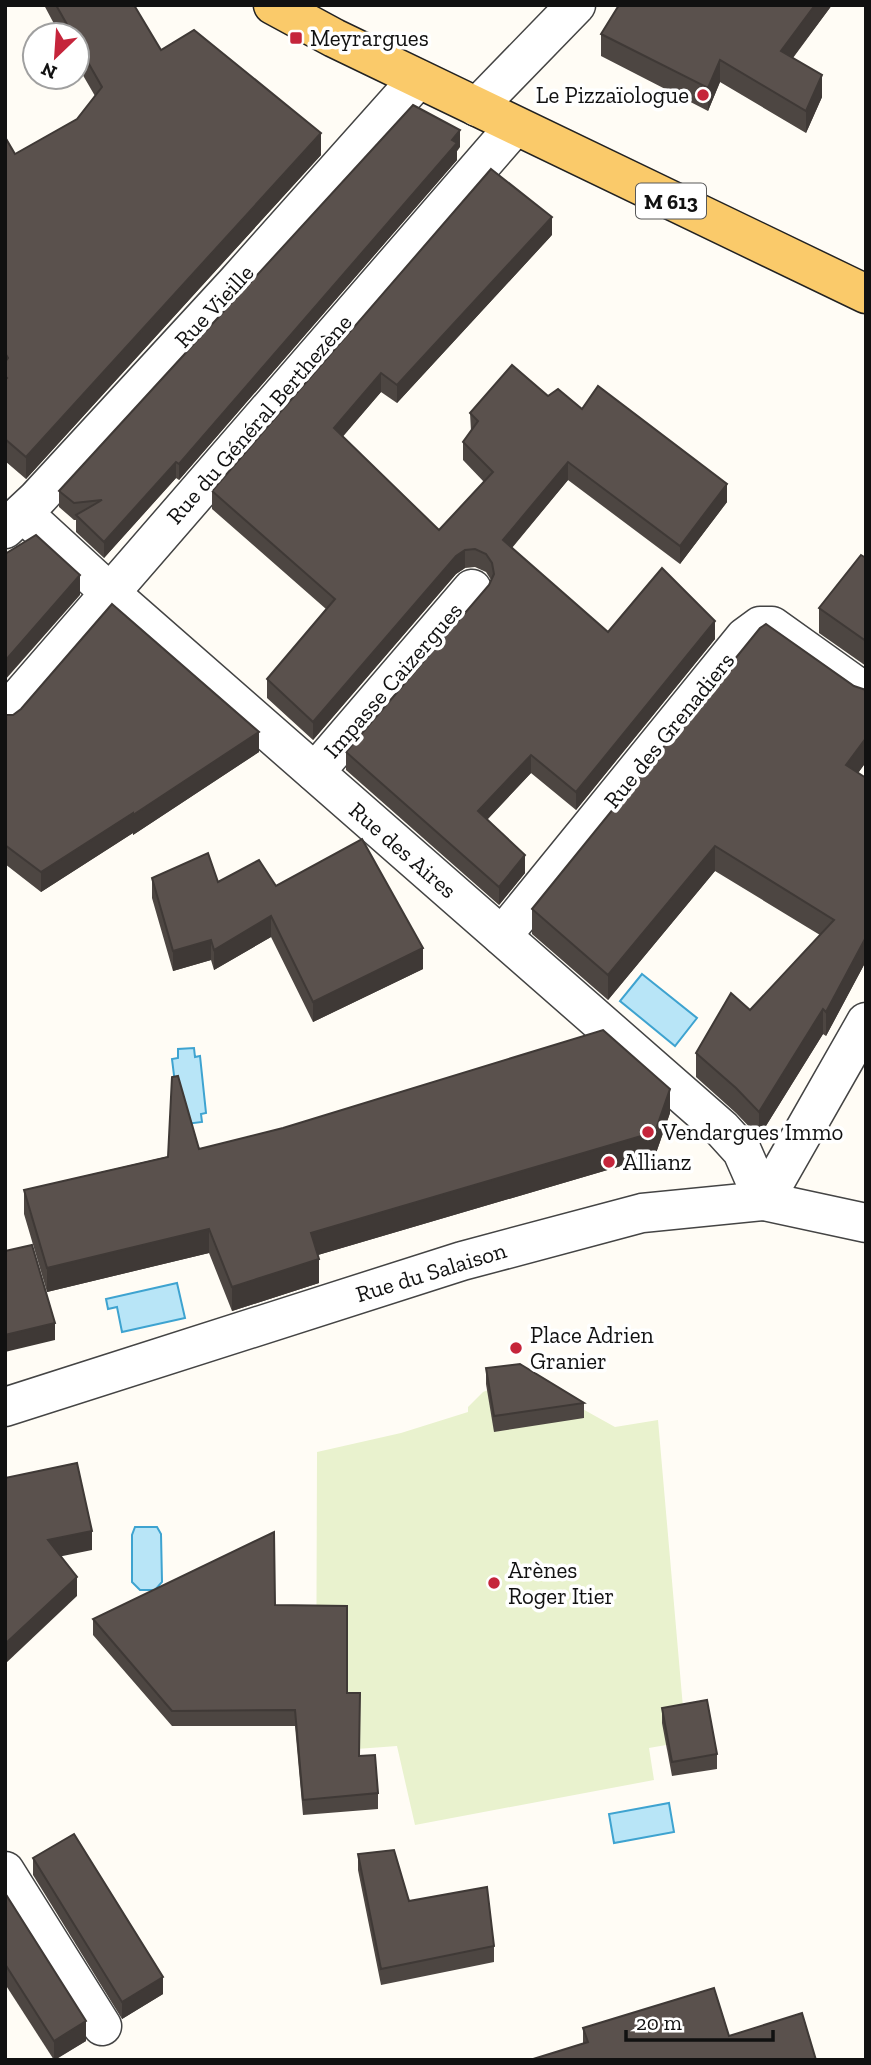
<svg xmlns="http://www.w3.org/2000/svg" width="871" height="2065" viewBox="0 0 871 2065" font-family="'Zilla Slab',serif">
<rect width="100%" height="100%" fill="#fffcf5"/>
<path fill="#e9f2ce" d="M488 1390 561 1397 615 1427 658 1420 684 1719 666 1745 649 1748 654 1780 415 1825 397 1746 316 1752 317 1452 401 1433 468 1412V1407L483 1392Z"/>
<g fill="#b8e5f7" stroke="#3ea3d0" stroke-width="2">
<path d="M642 974 697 1018 675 1046 620 1001Z"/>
<path d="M194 1048 195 1057 200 1056 206 1113 201 1114 202 1122 186 1124 179 1116 172 1059 178 1058V1049Z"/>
<path d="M177 1283 185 1318 122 1332 117 1307 108 1309 106 1299Z"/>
<path d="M135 1527H157L161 1534 162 1582 155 1590H140L132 1582V1535Z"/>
<path d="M669 1803 674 1832 614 1843 609 1814Z"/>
</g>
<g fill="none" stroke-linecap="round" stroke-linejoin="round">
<defs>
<g id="minor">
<path d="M477 107 576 5"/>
<path d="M23 513 109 592 722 1129 742 1151 764 1201"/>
<path d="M5 529 37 499 236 283 418 79"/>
<path d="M5 714 515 126"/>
<path d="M315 772 472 589"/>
<path d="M502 936 745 637 760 626H772L866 693"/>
<path d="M764 1201 866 1022"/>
<path d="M5 1407 462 1261 642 1213 764 1201 866 1223"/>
<path d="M5 1871 102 2026"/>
</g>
<path id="major" d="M273 5 334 38 866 294"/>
</defs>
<use href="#minor" stroke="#444" stroke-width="41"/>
<use href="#major" stroke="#222" stroke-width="41"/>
<use href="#minor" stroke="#fff" stroke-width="38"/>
<use href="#major" stroke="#faca6a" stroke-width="38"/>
</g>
<g fill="#4d4642">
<path d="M44 5H134L161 50 321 155 26 479 5 461V137L15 154 77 119 95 96 77 65V35H60Z"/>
<path d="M832 5 793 58 822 97 806 133 720 82 708 111 601 56V34Z"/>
<path d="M460 147 457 151V160L179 480 176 478 104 558 76 532V520H74L59 507V491Z"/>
<path d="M552 235 397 403 381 392 342 437 439 530 484 482 463 460V442L471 431 470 413 548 396 582 409 727 502 680 564 568 480 512 548 608 632 715 639 576 810 531 773 487 820 525 873 499 905 346 770V752L489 585 491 580 486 572 475 567 465 568 456 574 313 740 267 698V679L326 609 212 509V491Z"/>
<path d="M866 558V666L819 633V608Z"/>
<path d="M854 686 866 690V762L858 773 866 778V964L865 963 826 1036 823 1034 759 1137 736 1113 696 1077V1053L750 1010 820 935 715 871 608 1000 532 934V909Z"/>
<path d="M5 715 259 752 133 835V833L41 892 5 864Z"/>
<path d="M152 878 276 886 423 969 313 1022 271 937 214 970 211 960 173 971 152 898Z"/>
<path d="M670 1113 655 1156 318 1255 319 1283 232 1311 209 1253 47 1292 24 1214V1190L199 1149Z"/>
<path d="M486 1368 584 1403V1418L494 1432 486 1384Z"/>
<path d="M275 1605 347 1693 359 1756 378 1793V1809L303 1815 295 1726H172L93 1635V1619Z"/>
<path d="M662 1708 717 1754V1769L672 1776 662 1723Z"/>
<path d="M358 1854 409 1901 494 1946V1962L381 1985 358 1870Z"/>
<path d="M33 1858 163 1994 122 2019 33 1875Z"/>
<path d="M5 1893 86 2041 55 2060H54L5 1984Z"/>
<path d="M583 2028 729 2036 583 2043Z"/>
</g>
<g fill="#3f3936">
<path d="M815 5H832L781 73V51Z"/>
<path d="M720 60V82L708 111V88Z"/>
<path d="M822 75V97L806 133V111Z"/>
<path d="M460 130V147L457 151V160L179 480V464Z"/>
<path d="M321 133V155L26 479V457Z"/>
<path d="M552 217V235L397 403V385Z"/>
<path d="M381 373V392L334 447V428Z"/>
<path d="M176 462V478L104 558V542Z"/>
<path d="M568 462V480L503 558V540Z"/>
<path d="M727 484V502L680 564V546Z"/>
<path d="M465 550V568L456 574 313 740V722L456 556Z"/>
<path d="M80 575V595L5 680V661Z"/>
<path d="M715 621V639L576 810V792Z"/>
<path d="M259 732V752L133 835V815Z"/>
<path d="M866 738V762L846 790V765Z"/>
<path d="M531 755V773L478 829V811Z"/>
<path d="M133 813V833L41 892V872Z"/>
<path d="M715 846V871L608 1000V975Z"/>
<path d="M525 855V873L499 905V887Z"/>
<path d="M271 916V937L214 970V950Z"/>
<path d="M865 939V963L826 1036V1012Z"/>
<path d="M211 940V960L173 971V951Z"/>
<path d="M423 948V969L313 1022V1002Z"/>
<path d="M823 1009V1034L759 1137V1112Z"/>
<path d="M670 1089V1113L655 1156 311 1257V1233Z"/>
<path d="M209 1229V1253L47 1292V1268Z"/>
<path d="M319 1259V1283L232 1311V1287Z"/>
<path d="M55 1323V1340L5 1352V1335Z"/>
<path d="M92 1531V1550L48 1559V1540Z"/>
<path d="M77 1577V1596L5 1664V1644Z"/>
<path d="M163 1977V1994L122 2019V2002Z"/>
<path d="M86 2021V2041L54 2060V2041Z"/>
</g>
<g fill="#5a514d" stroke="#3f3936" stroke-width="2">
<path d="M56 5H134L161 50 194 30 321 133 26 457 5 439V380L7 378 5 376V362L8 358 5 353V137L15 154 77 119 102 87 77 43V35H73Z"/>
<path d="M619 5H815L781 51 822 75 806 111 720 60 708 88 601 34Z"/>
<path d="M413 105 460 130 452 140 457 143 179 464 176 462 104 542 76 515 102 500 74 503 59 491Z"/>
<path d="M491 169 552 217 397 385 381 373 334 428 439 530 493 472 463 442 478 421 470 413 512 365 548 396 558 389 582 409 598 386 727 484 680 546 568 462 503 540 608 632 662 568 715 621 576 792 531 755 478 811 525 855 499 887 346 752 489 585 494 574 492 563 486 554 475 549 465 550 456 556 313 722 267 679 335 599 212 491Z"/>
<path d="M36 535 80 575 5 661V554Z"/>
<path d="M861 555 866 558V641L819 608Z"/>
<path d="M112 604 259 732 133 815V813L41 872 5 845V715H13L21 709Z"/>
<path d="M766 624 854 686 866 690V738L846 765 866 778V939H865L826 1012 823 1009 759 1112 736 1088 696 1053 731 993 750 1010 834 920 715 846 608 975 532 909 760 628Z"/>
<path d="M362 839 423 948 313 1002 271 916 214 950 211 940 173 951 152 878 208 853 218 882 259 860 276 886Z"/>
<path d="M603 1030 670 1089 655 1132 311 1233 319 1259 232 1287 209 1229 47 1268 24 1190 168 1157 172 1077 178 1076 199 1149 283 1128Z"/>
<path d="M32 1245 55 1323 5 1335V1251Z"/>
<path d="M520 1364 584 1403 494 1416 486 1368Z"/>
<path d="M77 1463 92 1531 48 1540 77 1577 5 1644V1478Z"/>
<path d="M274 1532 275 1605 347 1606V1693H360L359 1756 375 1755 378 1793 303 1800 295 1710 172 1711 93 1619Z"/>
<path d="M707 1700 717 1754 672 1762 662 1708Z"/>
<path d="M74 1834 163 1977 122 2002 33 1858Z"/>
<path d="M394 1850 409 1901 487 1887 494 1946 381 1969 358 1854Z"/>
<path d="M5 1893 86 2021 54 2041 5 1964Z"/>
<path d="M714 1988 729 2036 802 2013 816 2060H530L588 2042 583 2028Z"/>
</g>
<g fill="#c5253b" stroke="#fff" stroke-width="2.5">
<rect x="289" y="31" width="14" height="14" rx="3.5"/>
<circle cx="703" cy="95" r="7"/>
<circle cx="648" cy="1132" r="7"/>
<circle cx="609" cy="1162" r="7"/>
<circle cx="516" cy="1348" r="7"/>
<circle cx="494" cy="1583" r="7"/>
</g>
<g text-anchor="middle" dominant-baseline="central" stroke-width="7" stroke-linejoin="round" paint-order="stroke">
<rect fill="#fff" stroke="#585858" stroke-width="2" x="636" y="183.5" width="70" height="35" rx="5"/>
<g font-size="21" font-weight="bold" fill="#111">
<text x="671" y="201">M 613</text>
</g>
<g font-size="23" fill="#111" stroke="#fff" text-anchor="start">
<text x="310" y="38">Meyrargues</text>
<text x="689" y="95" text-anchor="end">Le Pizzaïologue</text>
<text x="662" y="1132">Vendargues Immo</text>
<text x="623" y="1162">Allianz</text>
<text x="530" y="1335">Place Adrien<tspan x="530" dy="26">Granier</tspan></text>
<text x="508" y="1570">Arènes<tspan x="508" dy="26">Roger Itier</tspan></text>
</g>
<g font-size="23" fill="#111" stroke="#fff">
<text transform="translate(214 306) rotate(-47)">Rue Vieille</text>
<text transform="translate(259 419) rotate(-49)">Rue du Général Berthezène</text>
<text transform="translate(393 680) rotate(-49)">Impasse Caizergues</text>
<text transform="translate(669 730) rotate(-51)">Rue des Grenadiers</text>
<text transform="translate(403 850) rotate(41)">Rue des Aires</text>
<text transform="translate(431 1272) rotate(-17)">Rue du Salaison</text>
</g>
</g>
<rect width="871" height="2065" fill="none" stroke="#111111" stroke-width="14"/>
<g transform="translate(56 56) rotate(205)"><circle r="33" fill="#ffffff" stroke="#a0a0a0" stroke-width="2"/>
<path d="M0-5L12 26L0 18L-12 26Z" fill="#c5253b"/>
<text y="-10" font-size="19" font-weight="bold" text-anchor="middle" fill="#111111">N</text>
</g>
<path d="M626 2030v10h147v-10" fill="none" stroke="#111111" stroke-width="3.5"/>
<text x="636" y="2030" font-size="21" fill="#111111" stroke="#ffffff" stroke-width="5" paint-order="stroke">20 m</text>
</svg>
